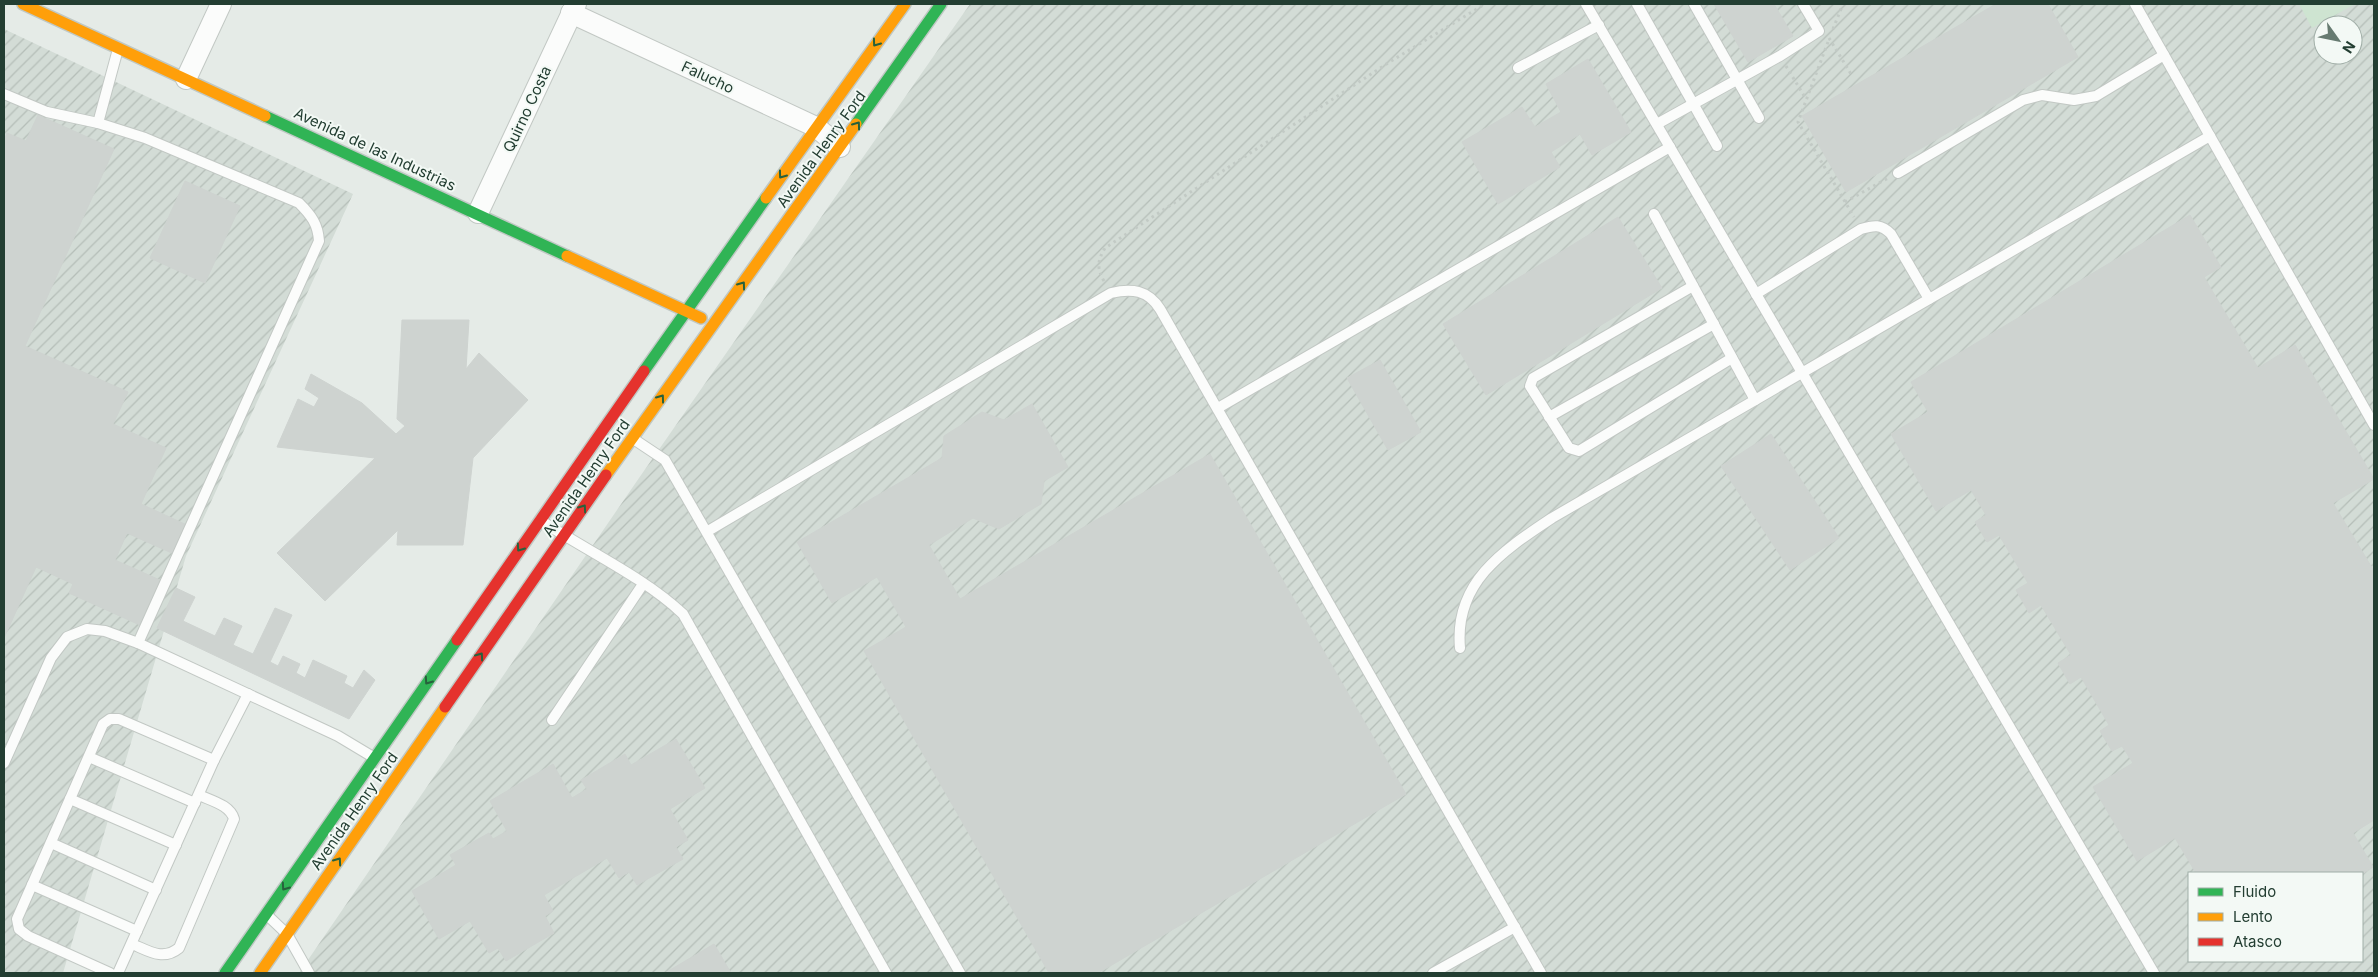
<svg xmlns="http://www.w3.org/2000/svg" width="2378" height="977" viewBox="0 0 2378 977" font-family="Inter,sans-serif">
<defs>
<pattern id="industrial-furrows" width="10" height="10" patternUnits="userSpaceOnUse" patternTransform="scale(1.25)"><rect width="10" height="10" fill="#d3dcd6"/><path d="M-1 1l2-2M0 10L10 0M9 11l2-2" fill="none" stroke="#b5beb8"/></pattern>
</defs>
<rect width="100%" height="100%" fill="#e5ebe7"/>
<g fill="url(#industrial-furrows)" fill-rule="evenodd">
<path d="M970 4H2374V973H299L639 478ZM2323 25H2353V55H2323ZM2189 873H2362V961H2189Z"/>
<path d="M4 29 353 194 186 556 63 973H4Z"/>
</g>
<path fill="#cee4d1" d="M2299 4H2355L2312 28Z"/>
<g fill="#ced3d0" stroke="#ced3d0">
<path d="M1714 4H1774L1793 36 1748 62Z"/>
<path d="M1996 4H2048L2078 57 1846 192 1802 116Z"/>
<path d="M1588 59 1631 132 1592 155 1580 134 1551 152 1560 167 1498 204 1462 142 1522 107 1535 127 1561 112 1546 84Z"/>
<path d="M38 115 114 149 25 346 128 392 113 424 166 448 141 504 187 525 174 554 127 533 115 560 162 581 142 626 69 593 73 584 36 567 4 638V140L7 133 26 141Z"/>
<path d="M185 181 240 206 205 283 150 258Z"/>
<path d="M2190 215 2221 267 2204 277 2258 368 2295 345 2374 479 2333 503 2374 571V820L2353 833 2373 867 2362 874 2196 873 2175 838 2137 861 2093 787 2133 763 2122 746 2112 751 2100 731 2109 725 2081 677 2070 684 2058 663 2071 655 2041 605 2029 613 2016 590 2028 583 1999 535 1987 542 1975 522 1986 515 1971 490 1936 511 1891 434 1928 412 1911 382Z"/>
<path d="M1618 217 1662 288 1486 395 1443 324Z"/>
<path d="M402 320H469L466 369 479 353 528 400 473 458 463 545H397L398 530 325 601 277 553 375 458 277 447 298 399 314 407 319 398 305 389 311 374 362 403 396 434 405 426 397 419Z"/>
<path d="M1380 360 1421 432 1388 450 1347 378Z"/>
<path d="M1032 404 1068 467 1044 481 1041 504 999 529 973 518 929 545 960 599 1210 454 1406 794 1098 973H1049L864 651 906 627 877 577 832 603 797 542 942 458 944 436 982 412 1004 420Z"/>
<path d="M1771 434 1839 538 1790 570 1721 466Z"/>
<path d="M176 588 195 597 183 621 215 636 224 618 242 626 233 645 253 654 275 608 292 615 270 662 278 666 283 656 300 664 296 673 305 678 313 660 347 676 344 683 353 688 364 670 375 680 349 719 157 628Z"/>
<path d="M676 739 705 788 670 809 688 840 676 847 683 859 637 885 629 872 619 878 607 858 544 895 553 911 545 916 554 933 506 961 498 948 489 953 470 921 439 939 412 891 456 865 450 855 489 833 493 839 507 831 490 801 553 764 572 798 587 789 581 780 625 754 631 765Z"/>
<path d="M714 944 731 973H665Z"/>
</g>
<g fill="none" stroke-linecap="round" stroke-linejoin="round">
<defs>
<g id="lane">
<path d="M1586 4 2154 973"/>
<path d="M1637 4 1717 146"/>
<path d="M1694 4 1759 118"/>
<path d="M2135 4 2374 425"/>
<path d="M1518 68 1599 25"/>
<path d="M4 94 47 112 98 123 145 138 299 203C311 215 318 224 319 241L138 643 105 631 87 629 67 637 51 658 4 763"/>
<path d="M98 123 118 49"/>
<path d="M1657 124 1780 56 1819 31 1803 4"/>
<path d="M1898 173 2023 100 2042 95 2074 100 2096 96 2164 55"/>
<path d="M1654 214 1755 400"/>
<path d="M1693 286 1533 378 1530 386 1569 448 1579 451 1732 358"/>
<path d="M1756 294 1861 229C1874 225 1881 224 1891 234L1929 299"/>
<path d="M1218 408 1670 147"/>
<path d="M1549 417 1714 324"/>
<path d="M632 438 665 460 960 973"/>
<path d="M540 520C585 550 644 577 683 614L886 973"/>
<path d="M708 531 1111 293C1132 288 1148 290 1160 309L1541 973"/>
<path d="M138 643 338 736 373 757"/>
<path d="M1460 648C1454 582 1504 550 1552 518L2210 136"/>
<path d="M552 720 643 584"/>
<path d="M89 757 195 803"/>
<path d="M70 799 176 845"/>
<path d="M51 843 156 890"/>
<path d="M32 885 137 931"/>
<path d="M266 914 287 934 309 973"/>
<path d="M132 944C149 951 163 961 179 948L234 819C230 805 212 801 199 795"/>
<path d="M110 973 28 936 19 929 17 919 103 724 110 719H119L214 760"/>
<path d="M118 973 214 760 248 694"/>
<path d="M1433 973 1515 927"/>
</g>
<g id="street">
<path d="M571 13 816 127 840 147"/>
<path d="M186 79 221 4"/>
<path d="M478 213 576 4"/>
</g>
<g id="fast">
<path d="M265 116 567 256"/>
<path d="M856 124 941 4"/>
<path d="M644 371 766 198"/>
<path d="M225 973 457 640"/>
</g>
<g id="slow">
<path d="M23 4 265 116"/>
<path d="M766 198 905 4"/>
<path d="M567 256 701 318"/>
<path d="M606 475 856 124"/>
<path d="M260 973 445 707"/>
</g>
<g id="jam">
<path d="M457 640 644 371"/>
<path d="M445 707 606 475"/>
</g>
</defs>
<use href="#lane" stroke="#c2c8c4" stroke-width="12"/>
<use href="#street" stroke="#c2c8c4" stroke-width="22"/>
<use href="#fast" stroke="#c0c8c4" stroke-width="14"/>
<use href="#slow" stroke="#c0c8c4" stroke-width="14"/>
<use href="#jam" stroke="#c0c8c4" stroke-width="14"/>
<g stroke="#c2cac5" stroke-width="3" stroke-dasharray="2.5 4" stroke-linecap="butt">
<path d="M1833 29 1843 4"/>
<path d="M1829 38 1851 74"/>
<path d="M1828 42 1798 122 1854 217"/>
<path d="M1786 66 1806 99"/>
<path d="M1845 202 1888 178"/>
<path d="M1104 281C1097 269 1097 261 1105 248L1388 63 1485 4"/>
</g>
<use href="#lane" stroke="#fbfcfb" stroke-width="10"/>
<use href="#street" stroke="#fbfcfb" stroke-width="20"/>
<use href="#fast" stroke="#30b455" stroke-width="11"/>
<use href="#slow" stroke="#ff9f0a" stroke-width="11"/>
<use href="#jam" stroke="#e5322d" stroke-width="11"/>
</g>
<defs><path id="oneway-chevron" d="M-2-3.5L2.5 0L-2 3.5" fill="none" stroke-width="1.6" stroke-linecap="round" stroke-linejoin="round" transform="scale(1.25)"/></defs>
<g stroke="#27613c">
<use href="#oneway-chevron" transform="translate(876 43) rotate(126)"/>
<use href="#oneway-chevron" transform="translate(857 125) rotate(-54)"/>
<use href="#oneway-chevron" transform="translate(782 175) rotate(126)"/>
<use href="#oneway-chevron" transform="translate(742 285) rotate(-54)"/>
<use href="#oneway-chevron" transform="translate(661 398) rotate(-54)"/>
<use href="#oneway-chevron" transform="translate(583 508) rotate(-55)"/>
<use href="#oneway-chevron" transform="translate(520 548) rotate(125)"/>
<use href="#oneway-chevron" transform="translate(480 656) rotate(-55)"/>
<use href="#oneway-chevron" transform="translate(428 681) rotate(125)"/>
<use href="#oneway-chevron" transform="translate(338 861) rotate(-55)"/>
<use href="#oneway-chevron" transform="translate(285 887) rotate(125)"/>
</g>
<g text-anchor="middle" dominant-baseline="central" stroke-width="4" stroke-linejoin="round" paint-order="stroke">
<g font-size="15" fill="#233e32" stroke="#f3f9f5">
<text transform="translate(708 77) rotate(25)">Falucho</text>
<text transform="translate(527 109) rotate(-65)">Quirno Costa</text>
<text transform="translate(375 149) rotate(25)">Avenida de las Industrias</text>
<text transform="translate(821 149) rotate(-54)">Avenida Henry Ford</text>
<text transform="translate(586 478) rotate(-55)">Avenida Henry Ford</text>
<text transform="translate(354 811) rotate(-55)">Avenida Henry Ford</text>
</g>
</g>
<rect width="2378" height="977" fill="none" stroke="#233e32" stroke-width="10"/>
<rect x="2188" y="872" width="175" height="90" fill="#f3f9f5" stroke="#a0aea7"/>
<rect x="2198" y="888" width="25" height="8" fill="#30b455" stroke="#a0aea7"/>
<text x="2233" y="897" font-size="15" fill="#233e32">Fluido</text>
<rect x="2198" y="913" width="25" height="8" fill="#ff9f0a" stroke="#a0aea7"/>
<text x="2233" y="922" font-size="15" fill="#233e32">Lento</text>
<rect x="2198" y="938" width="25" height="8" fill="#e5322d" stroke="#a0aea7"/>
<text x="2233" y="947" font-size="15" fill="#233e32">Atasco</text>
<g transform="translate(2338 40) rotate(123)"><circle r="24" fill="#f3f9f5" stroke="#a0aea7"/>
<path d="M0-4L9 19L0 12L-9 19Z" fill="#677b71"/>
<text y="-8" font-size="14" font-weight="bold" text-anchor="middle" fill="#233e32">N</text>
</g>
</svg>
